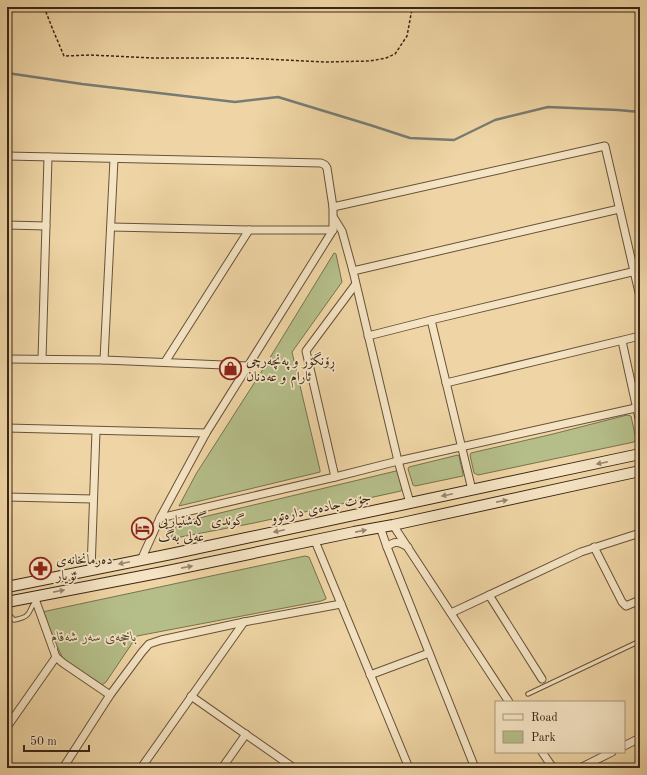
<svg xmlns="http://www.w3.org/2000/svg" width="647" height="775" viewBox="0 0 647 775" font-family="'Old Standard TT',Amiri,serif">
<rect width="100%" height="100%" fill="#efd5a5"/>
<filter id="stains"><feTurbulence type="fractalNoise" baseFrequency=".005" numOctaves="4"/><feColorMatrix values="0 0 0 0 .2 0 0 0 0 .09 0 0 0 0 .02 0 0 0 .5 -.17"/></filter>
<radialGradient id="worn" r=".72"><stop offset=".6" stop-color="#630" stop-opacity="0"/><stop offset="1" stop-color="#630" stop-opacity=".3"/></radialGradient>
<g fill="#b5be89" stroke="#787250">
<path d="M334 253 336 254 342 282 292 352 320 470V472L179 506 196 474 260 374Z"/>
<path d="M627 415 631 416 636 439 634 442 478 475 474 473 470 455 471 453 553 434Z"/>
<path d="M458 455 459 456 463 474V476L415 486 413 485 408 469 409 467Z"/>
<path d="M396 471H398L402 489 401 491 254 523 170 539 178 523Z"/>
<path d="M305 556 309 557 326 598V599L321 601 137 636 106 682 102 685 63 659 42 612Z"/>
</g>
<g fill="none" stroke-linecap="round" stroke-linejoin="round">
<path stroke="#777c74" stroke-width="2.5" d="M7 73 82 84 235 102 278 97 370 125 410 138 454 140 495 120 548 107 618 110 640 112"/>
<defs>
<g id="lane">
<path d="M7 612 13 619 14 620C18 619 25 618 27 615 31 612 31 605 36 601"/>
<path d="M528 694 640 641"/>
</g>
<g id="street">
<path d="M7 156 321 163 325 165 327 168 333 207V230L206 433 160 518 141 560"/>
<path d="M333 207 605 146 640 297"/>
<path d="M334 218 342 231 353 271 398 461 410 503"/>
<path d="M7 225 46 226"/>
<path d="M111 227 249 230H333"/>
<path d="M353 271 619 209"/>
<path d="M431 320 472 490"/>
<path d="M368 336 431 320 640 270"/>
<path d="M622 341 640 423"/>
<path d="M7 359 104 360 248 366"/>
<path d="M42 359 48 157"/>
<path d="M104 360 114 159"/>
<path d="M165 362 249 230"/>
<path d="M446 383 640 336"/>
<path d="M7 428 206 433"/>
<path d="M335 477 306 351 355 285"/>
<path d="M7 497 93 499"/>
<path d="M160 518 335 477 398 461 640 407"/>
<path d="M393 525 509 702"/>
<path d="M380 527 387 547 475 768"/>
<path d="M315 541 409 768"/>
<path d="M387 547C395 540 399 542 408 547"/>
<path d="M594 547 622 602 626 606 640 600"/>
<path d="M91 570 96 431"/>
<path d="M489 595 542 679"/>
<path d="M34 596 56 657 63 663 110 695"/>
<path d="M451 613 581 552 640 533"/>
<path d="M370 675 429 653"/>
<path d="M191 696 294 768"/>
<path d="M7 727 56 657"/>
<path d="M624 746 640 738"/>
<path d="M542 752 553 768"/>
<path d="M63 768 110 695 142 652 149 644 161 640 244 622 341 604"/>
<path d="M141 768 244 622"/>
<path d="M222 768 246 734"/>
<path d="M580 768 612 752"/>
</g>
<g id="secondary">
<path d="M7 587 171 554 640 454"/>
<path d="M7 602 163 572 354 532 393 525 640 471"/>
</g>
</defs>
<use href="#lane" stroke="#67523a" stroke-width="5.5"/>
<use href="#street" stroke="#67523a" stroke-width="9"/>
<use href="#secondary" stroke="#3a2617" stroke-width="12"/>
<path stroke="#3a2617" stroke-width="1.5" stroke-dasharray="3 2" stroke-linecap="butt" d="M44 7 53 30 64 56 91 55 153 58H243L326 62 370 61 386 58 395 54 407 36 412 9 411 7"/>
<use href="#lane" stroke="#f5e4c4" stroke-width="3.5"/>
<use href="#street" stroke="#f5e4c4" stroke-width="7"/>
<use href="#secondary" stroke="#f5e4c4" stroke-width="10"/>
</g>
<defs><path id="oneway-solid" d="M-6-.8H1V-3.2L6.5 0L1 3.2V.8H-6Z"/></defs>
<g fill="#98856e">
<use href="#oneway-solid" transform="translate(602 463) rotate(168)"/>
<use href="#oneway-solid" transform="translate(447 495) rotate(168)"/>
<use href="#oneway-solid" transform="translate(502 501) rotate(-11)"/>
<use href="#oneway-solid" transform="translate(279 531) rotate(168)"/>
<use href="#oneway-solid" transform="translate(361 531) rotate(-11)"/>
<use href="#oneway-solid" transform="translate(124 563) rotate(168)"/>
<use href="#oneway-solid" transform="translate(187 567) rotate(-11)"/>
<use href="#oneway-solid" transform="translate(59 591) rotate(-11)"/>
</g>
<defs>
<symbol id="shop-ring" viewBox="-11 -11 22 22"><circle r="9.5" fill="#f5e4c4" stroke="#8f2418" stroke-width="1.5"/><path d="M-5-2.5h2.3a2.7 3.5 0 0 1 5.4 0H5L5.5 6h-11ZM-1.5-2.5h3a1.5 2.3 0 0 0-3 0Z" fill="#8f2418"/></symbol>
<symbol id="hotel-ring" viewBox="-11 -11 22 22"><circle r="9.5" fill="#f5e4c4" stroke="#8f2418" stroke-width="1.5"/><path d="M-6-4.5h1.5V1H6V5H4.5V3h-9V5H-6ZM-4 0a1.8 1.8 0 1 1 3.6 0ZM.5 0V-2.5h3Q6-2.5 6 0Z" fill="#8f2418"/></symbol>
<symbol id="pharmacy-ring" viewBox="-11 -11 22 22"><circle r="9.5" fill="#f5e4c4" stroke="#8f2418" stroke-width="1.5"/><path d="M-2-6h4v4h4v4h-4v4h-4v-4h-4v-4h4Z" fill="#8f2418"/></symbol>
</defs>
<g fill-rule="evenodd">
<use href="#shop-ring" x="218" y="356" width="25" height="25"/>
<use href="#hotel-ring" x="130" y="516" width="25" height="25"/>
<use href="#pharmacy-ring" x="28" y="556" width="25" height="25"/>
</g>
<g text-anchor="middle" dominant-baseline="central" stroke-width="3.5" stroke-linejoin="round" paint-order="stroke">
<g font-size="14" fill="#3a2617" stroke="#f5e4c4" text-anchor="start">
<text x="246" y="361">ڕۆنگۆڕ و پەنچەرچی<tspan x="246" dy="16">ئارام و عەدنان</tspan></text>
<text x="158" y="521">گوندی گەشتیاریی<tspan x="158" dy="16">عەلی بەگ</tspan></text>
<text x="56" y="560">دەرمانخانەی<tspan x="56" dy="16">ئۆیار</tspan></text>
</g>
<g font-size="14" fill="#3a2617" stroke="#f5e4c4">
<text transform="translate(321 508) rotate(-12)">جۆت جادەی دارەتوو</text>
</g>
<g font-size="14" font-style="italic" fill="#594c34" stroke="#f5e4c4">
<text x="94" y="637">باخچەی سەر شەقام</text>
</g>
</g>
<rect width="647" height="775" fill="none" stroke="#efd5a5" stroke-width="24"/>
<rect x="8" y="8" width="631" height="759" fill="none" stroke="#3a2617" stroke-width="2"/>
<rect x="12" y="12" width="623" height="751" fill="none" stroke="#3a2617"/>
<rect x="495" y="701" width="130" height="52" fill="#f5e4c4" stroke="#aa987f"/>
<rect x="503" y="714" width="20" height="6" fill="#f5e4c4" stroke="#aa987f"/>
<text x="531" y="721" font-size="12" fill="#3a2617">Road</text>
<rect x="503" y="731" width="20" height="12" fill="#b5be89" stroke="#aa987f"/>
<text x="531" y="741" font-size="12" fill="#3a2617">Park</text>
<path d="M24 745v6h65v-6" fill="none" stroke="#3a2617" stroke-width="2"/>
<text x="30" y="745" font-size="12" fill="#3a2617" stroke="#f5e4c4" stroke-width="3" paint-order="stroke">50 m</text>
<rect width="100%" height="100%" filter="url(#stains)"/>
<rect width="100%" height="100%" fill="url(#worn)"/>
</svg>
